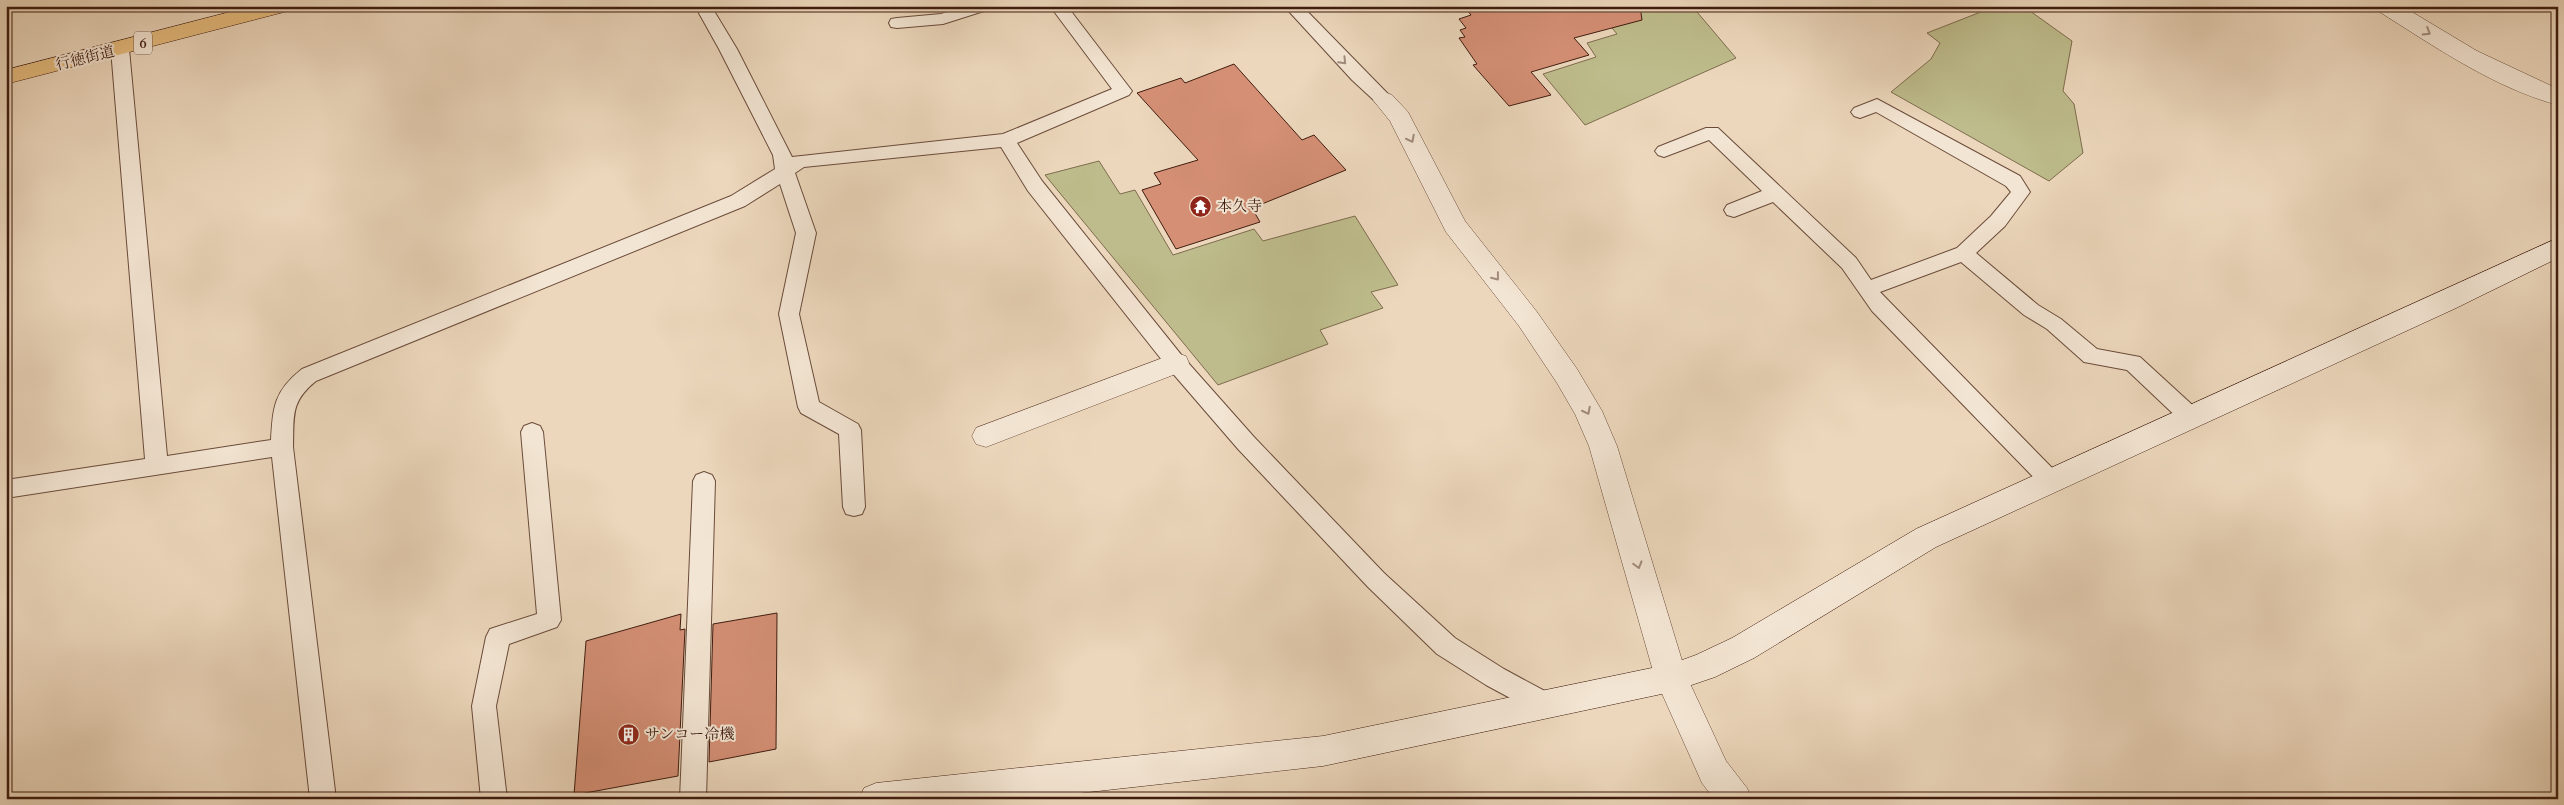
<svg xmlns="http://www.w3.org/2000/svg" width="2564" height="805" viewBox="0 0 2564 805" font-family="Cardo,'Noto Serif JP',serif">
<rect width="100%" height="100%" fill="#ecd7bc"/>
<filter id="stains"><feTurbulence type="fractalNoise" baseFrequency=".004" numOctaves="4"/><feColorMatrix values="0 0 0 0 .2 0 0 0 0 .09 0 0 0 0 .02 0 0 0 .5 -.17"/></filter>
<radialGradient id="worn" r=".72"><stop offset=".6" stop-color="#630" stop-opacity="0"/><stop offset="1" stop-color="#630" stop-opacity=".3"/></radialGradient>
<g fill="#bebc8c" stroke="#7e6c4e">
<path d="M1652 6H1692L1736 58 1585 125 1543 74 1596 57 1587 43 1617 34 1603 17Z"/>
<path d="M1996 6H2023L2072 41 2063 91 2074 104 2083 153 2049 181 1891 92 1931 59 1940 43 1927 33Z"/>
<path d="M1099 161 1120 194 1135 190 1173 255 1254 229 1263 241 1355 216 1398 285 1371 292 1383 308 1320 330 1328 344 1218 385 1045 175Z"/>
</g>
<g fill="#d48f75" stroke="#3f1c0f">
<path d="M1464 6H1640L1642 20 1574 38 1589 55 1531 72 1551 95 1509 106 1473 65 1477 64 1459 38 1465 37 1460 30 1466 28 1459 19 1471 15Z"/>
<path d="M1234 64 1302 140 1314 135 1346 170 1252 208 1260 222 1176 249 1142 190 1161 184 1154 173 1198 160 1137 93 1181 78 1185 83Z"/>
<path d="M777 613 776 749 709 762 713 624Z"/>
<path d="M681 614 680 630 685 629 678 776 574 795 586 641Z"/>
</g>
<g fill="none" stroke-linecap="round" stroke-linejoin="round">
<defs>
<g id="lane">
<path d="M695 6H711L737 49 792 157 1003 134 1112 89 1050 6H1067L1132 91 1129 95 1017 143 1042 181 1183 357 1254 437 1384 573 1455 638 1504 669 1554 696 1557 704 1554 712 1545 715 1536 712 1486 685 1437 654 1368 587 1238 449 1169 369 1028 191 1001 147 804 167 795 173 816 233 799 314 819 402 858 424 861 430 865 507 862 514 854 516 846 514 843 507 839 434 801 413 798 407 779 314 796 233 780 184 745 206 316 381C290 402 294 416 293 447L336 799H310L272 457 6 498V480L145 459 111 49 114 45H126L129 49 167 456 271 440C273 407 274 391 302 369L731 196 775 169 773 155 719 49Z"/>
<path d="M964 6H989L987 10 943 24 897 28 891 27 889 23 891 19 897 18 941 14Z"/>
<path d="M1284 6H1302L1390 96 1393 100 1390 104H1378L1352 80Z"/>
<path d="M1877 99 2020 176 2030 192 2005 226 1976 253 2038 305 2061 319 2097 349 2140 357 2200 412 2203 418 2200 424 2192 427 2184 424 2127 370 2084 362 2047 329 2024 315 1961 262 1880 292 2060 476 2063 482 2060 488 2052 491 2044 488 1872 311 1842 268 1773 202 1734 217 1727 215 1724 210 1727 205 1762 191 1709 140 1664 157 1658 155 1655 151 1658 147 1706 128H1718L1856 258 1871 280 1957 248 1991 216 2011 192 2006 186 1876 112 1860 118 1854 116 1851 112 1854 108Z"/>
<path d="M532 423 540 426 543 432 561 620 557 627 509 644 496 706 507 799H481L472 706 486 637 490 629 537 614 521 432 524 426Z"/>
<path d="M704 472 712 475 715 481 706 799H680L693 481 696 475Z"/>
</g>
<g id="street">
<path d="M2375 6H2402L2477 51 2558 89V105C2494 88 2434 46 2378 11Z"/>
<path d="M1384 92 1392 95 1408 112 1465 221 1537 312 1577 369 1602 411 1617 446 1687 677 1726 761 1747 788 1752 799H1714L1702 783 1655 678 1589 446 1575 414 1557 383 1519 326 1446 232 1390 121 1373 100 1376 95Z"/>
<path d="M1176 353 1186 356 1189 363 1186 370 986 447 976 444 972 436 976 428Z"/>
</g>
<path id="secondary" d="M2558 238V258L2454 309 1936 547 1754 658 1715 677 1671 692 1323 766 1026 799H859L864 788 876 783 1323 736 1671 664 1696 655 1732 638 1916 529Z"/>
<path id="primary" d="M253 6H291L288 11 6 84V70Z"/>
</defs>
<use href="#lane" stroke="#6a4b3a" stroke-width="2"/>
<use href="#street" stroke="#6a4b3a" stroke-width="1"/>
<use href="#secondary" stroke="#3f1c0f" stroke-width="1"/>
<use href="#primary" stroke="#3f1c0f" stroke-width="1"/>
<use href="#lane" fill="#f3e5d3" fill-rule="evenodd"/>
<use href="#street" fill="#f3e5d3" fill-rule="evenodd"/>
<use href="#secondary" fill="#f3e5d3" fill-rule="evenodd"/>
<use href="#primary" fill="#e6bc7e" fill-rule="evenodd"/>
</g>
<defs><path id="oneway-chevron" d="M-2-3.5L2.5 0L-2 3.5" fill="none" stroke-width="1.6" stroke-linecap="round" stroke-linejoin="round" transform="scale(1.25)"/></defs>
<g stroke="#a28b7b">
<use href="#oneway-chevron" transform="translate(2427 32) rotate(32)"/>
<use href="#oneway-chevron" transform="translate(1343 61) rotate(46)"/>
<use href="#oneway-chevron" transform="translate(1411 139) rotate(63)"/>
<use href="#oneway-chevron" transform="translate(1496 277) rotate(52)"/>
<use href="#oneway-chevron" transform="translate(1587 411) rotate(63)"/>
<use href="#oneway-chevron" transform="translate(1638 565) rotate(74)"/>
</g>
<defs>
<symbol id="temple-disc" viewBox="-11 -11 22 22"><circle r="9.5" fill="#8f2418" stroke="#f3e5d3"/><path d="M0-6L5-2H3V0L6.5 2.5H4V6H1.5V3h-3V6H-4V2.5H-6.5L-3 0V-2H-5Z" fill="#fff"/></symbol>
<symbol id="building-disc" viewBox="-11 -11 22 22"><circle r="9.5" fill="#8f2418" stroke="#f3e5d3"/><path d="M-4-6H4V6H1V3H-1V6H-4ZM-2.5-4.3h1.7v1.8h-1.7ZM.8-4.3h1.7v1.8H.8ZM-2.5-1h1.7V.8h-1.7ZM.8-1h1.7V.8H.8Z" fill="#fff"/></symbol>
</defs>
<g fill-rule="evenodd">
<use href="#temple-disc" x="1188" y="194" width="25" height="25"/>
<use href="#building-disc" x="616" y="722" width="25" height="25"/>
</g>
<g text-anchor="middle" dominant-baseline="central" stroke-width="4" stroke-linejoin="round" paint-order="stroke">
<rect fill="#f3e5d3" stroke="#75584a" stroke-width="1" x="134" y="31.5" width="18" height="23" rx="4"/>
<g font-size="14" font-weight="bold" fill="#3f1c0f">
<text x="143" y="43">6</text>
</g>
<g font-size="15" fill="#3f1c0f" stroke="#f3e5d3">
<text transform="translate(85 58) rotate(-14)">行徳街道</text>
</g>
<g font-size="15" fill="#3f1c0f" stroke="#f3e5d3" text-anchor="start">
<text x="1217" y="206">本久寺</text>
<text x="645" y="734">サンコー冷機</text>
</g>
</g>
<rect width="2564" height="805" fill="none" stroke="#ecd7bc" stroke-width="25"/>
<rect x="8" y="8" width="2549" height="790" fill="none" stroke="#3f1c0f" stroke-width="2.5"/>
<rect x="12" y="12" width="2539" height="780" fill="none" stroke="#3f1c0f"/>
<rect width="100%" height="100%" filter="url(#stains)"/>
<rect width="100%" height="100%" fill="url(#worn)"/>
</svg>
